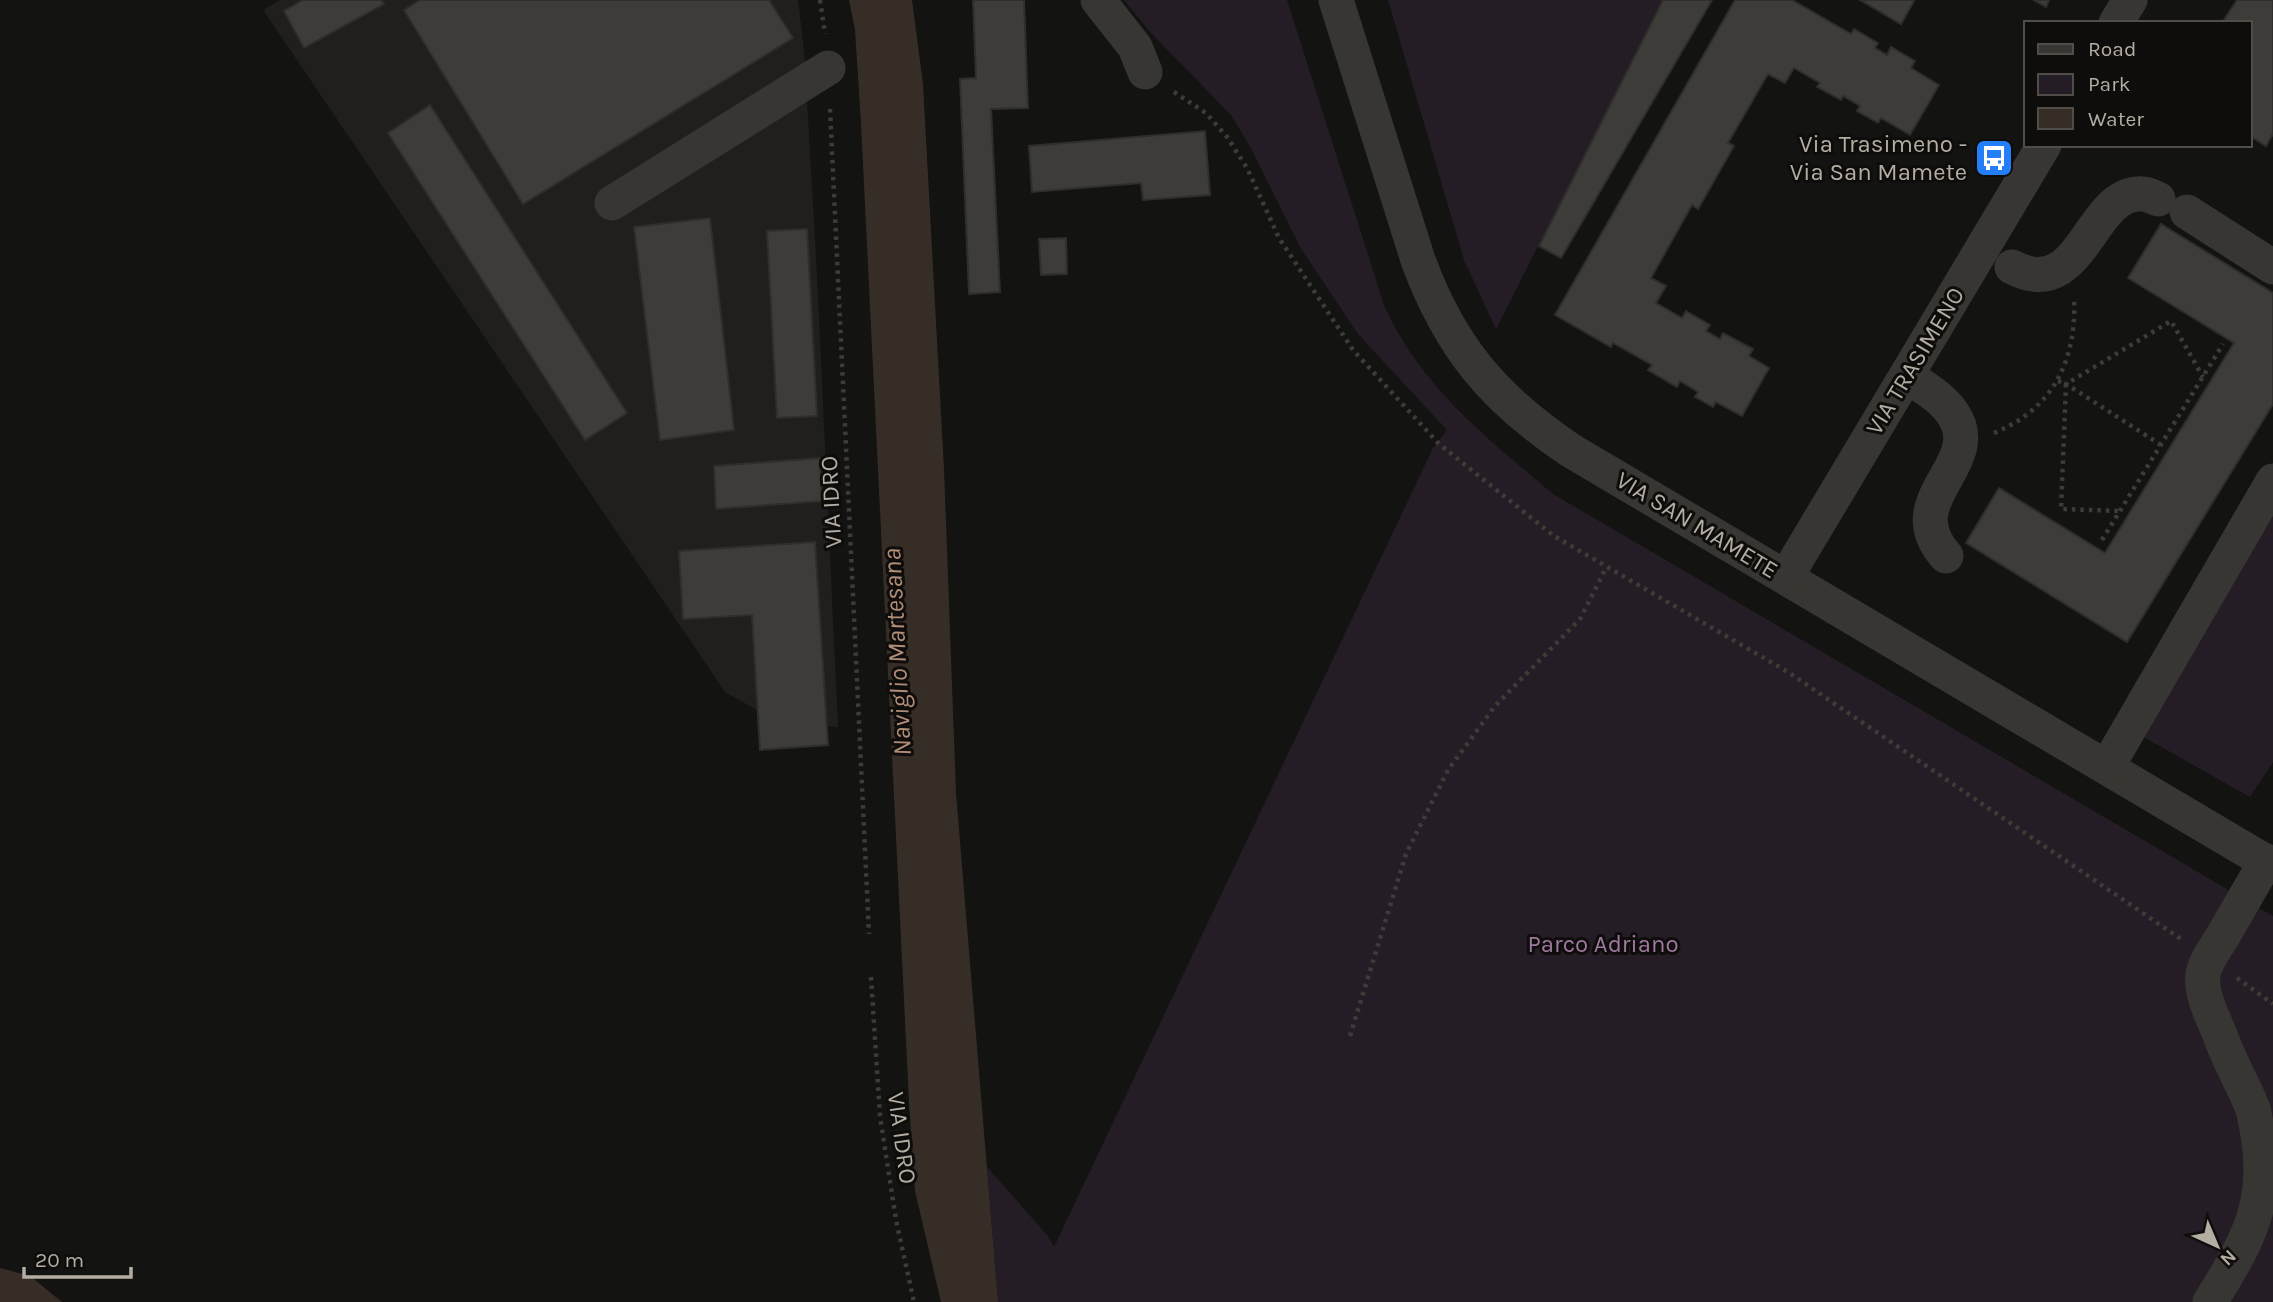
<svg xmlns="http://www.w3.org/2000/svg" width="2273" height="1302" viewBox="0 0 2273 1302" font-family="Karla,sans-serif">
<rect width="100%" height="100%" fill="#131311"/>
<path fill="#201f1d" d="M280 0H798L804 49 817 275 838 727 778 722 725 692 263 10Z"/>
<g fill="#251d25">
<path d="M1124 0H1287L1384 305C1419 385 1488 439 1553 494L2273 916V1302H998L987 1167 1048 1236 1054 1247 1433 448 1447 430 1358 334 1300 247 1251 148 1231 115 1150 32Z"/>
<path d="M1388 0H1663L1496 329 1464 260Z"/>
<path d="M2273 508V762L2250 797 2140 735Z"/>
</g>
<g fill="#372d27">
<path d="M849 0H912L923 84 944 469 956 793 998 1302H941L915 1191 909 1102 861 123 855 30Z"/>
<path d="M0 1268 30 1276 62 1302H0Z"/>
</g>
<g fill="#3e3c38" stroke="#2f2e2b" stroke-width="2">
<path d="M303 0H381L384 4 304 48 284 11Z"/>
<path d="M420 0H769L793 38 523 204 404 10Z"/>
<path d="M973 0H1024L1028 108 991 109 1000 292 969 294 960 79 976 78Z"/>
<path d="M1663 0H1712L1561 258 1539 246Z"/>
<path d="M1735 0H1792L1851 34 1854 29 1878 43 1875 48 1887 55 1891 47 1915 61 1911 68 1939 85 1910 135 1881 118 1878 123 1857 111 1860 106 1843 96 1841 100 1817 87 1820 83 1794 68 1785 83 1768 74 1728 143 1734 146 1698 209 1692 205 1651 278 1666 286 1656 303 1682 318 1686 311 1710 325 1706 331 1720 339 1723 333 1753 349 1749 356 1769 368 1742 416 1716 402 1713 407 1695 397 1698 392 1680 381 1677 387 1648 370 1652 365 1613 343 1611 347 1555 315Z"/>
<path d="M1860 0H1913L1914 1 1901 24Z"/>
<path d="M2034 0H2049L2046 7Z"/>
<path d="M2237 0H2273V134L2266 146 2250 136V23H2222Z"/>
<path d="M430 105 627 413 585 440 388 133Z"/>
<path d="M1205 131 1210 195 1143 200 1141 183 1032 192 1029 146Z"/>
<path d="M710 218 734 430 660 440 634 227Z"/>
<path d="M2161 224 2273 293V404L2127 642 1966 543 1999 488 2105 553 2234 343 2128 278Z"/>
<path d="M807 229 817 416 777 418 767 231Z"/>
<path d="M1066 238 1067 274 1041 275 1039 239Z"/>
<path d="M820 458 822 501 716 509 714 466Z"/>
<path d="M815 542 828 745 760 750 752 615 683 619 679 551Z"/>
</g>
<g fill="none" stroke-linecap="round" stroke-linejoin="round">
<g stroke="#3f3c38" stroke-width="4.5" stroke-dasharray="3.5 5" stroke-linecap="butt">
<path d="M820 0 825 34"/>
<path d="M1174 92 1206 113 1227 137 1247 168 1279 238 1353 350 1439 444 1554 536 1788 672 2181 939"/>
<path d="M830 109 869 934"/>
<path d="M2058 381 2066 384 2061 509 2120 511"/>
<path d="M1994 433C2053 409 2077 360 2074 298"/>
<path d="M2161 445 2066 384 2171 321 2203 377"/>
<path d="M2102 540 2223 344"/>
<path d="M871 977 880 1116 896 1220 914 1302"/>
<path d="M2237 978 2273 1004"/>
<path d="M1350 1036 1406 854 1448 770 1495 706 1580 619 1606 568"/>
</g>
<g stroke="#383632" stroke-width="35">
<path d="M1098 0 1135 47 1145 72"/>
<path d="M1336 0 1418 260C1450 347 1493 398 1570 450L2273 866"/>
<path d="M2116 23 2130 0"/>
<path d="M612 203 828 68"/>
<path d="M2187 212 2273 267"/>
<path d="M2012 267C2081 303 2088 198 2137 194 2145 193 2151 196 2158 199"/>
<path d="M1907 376C1923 387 1942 397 1953 414 1987 465 1895 499 1946 556"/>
<path d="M1786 577 2044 145"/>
<path d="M2107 767 2273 481"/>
<path d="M2210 1302C2254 1232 2273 1195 2253 1109 2243 1084 2229 1061 2220 1035 2213 1018 2200 993 2203 974 2206 960 2216 947 2223 936 2237 911 2252 886 2266 861"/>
</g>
</g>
<defs>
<symbol id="bus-square" viewBox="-11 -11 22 22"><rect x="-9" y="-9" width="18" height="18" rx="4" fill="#247ef8" stroke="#0e0d0c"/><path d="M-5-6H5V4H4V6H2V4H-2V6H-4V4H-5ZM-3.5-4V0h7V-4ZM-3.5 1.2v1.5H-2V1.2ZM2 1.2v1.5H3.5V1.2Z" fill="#fff"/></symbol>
</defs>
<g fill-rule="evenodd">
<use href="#bus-square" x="1972" y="136" width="44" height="44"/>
</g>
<g text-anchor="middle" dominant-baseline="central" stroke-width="6" stroke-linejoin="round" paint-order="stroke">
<g font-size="24" fill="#b4ada2" stroke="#0e0d0c" text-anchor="end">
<text x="1967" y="144">Via Trasimeno -<tspan x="1967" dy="28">Via San Mamete</tspan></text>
</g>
<g font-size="24" fill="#b4ada2" stroke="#0e0d0c">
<text transform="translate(1915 361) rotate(-59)">VIA TRASIMENO</text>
<text transform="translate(831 502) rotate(-93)">VIA IDRO</text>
<text transform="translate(1697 525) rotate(31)">VIA SAN MAMETE</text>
<text transform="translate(902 1138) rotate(82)">VIA IDRO</text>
</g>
<g font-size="24" fill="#9f78a0" stroke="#0e0d0c">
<text x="1603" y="944">Parco Adriano</text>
</g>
<g font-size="26" font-style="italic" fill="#b18d77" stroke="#0e0d0c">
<text transform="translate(897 652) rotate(-93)">Naviglio Martesana</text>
</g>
</g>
<rect x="2024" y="21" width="228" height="126" fill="#0e0d0c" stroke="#504d48" stroke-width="2"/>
<rect x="2038" y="44" width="35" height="10" fill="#383632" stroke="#504d48" stroke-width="2"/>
<text x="2088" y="56" font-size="21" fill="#b4ada2">Road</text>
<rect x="2038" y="74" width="35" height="21" fill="#251d25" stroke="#504d48" stroke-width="2"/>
<text x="2088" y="91" font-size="21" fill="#b4ada2">Park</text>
<rect x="2038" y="108" width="35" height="21" fill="#372d27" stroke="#504d48" stroke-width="2"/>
<text x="2088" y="126" font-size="21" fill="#b4ada2">Water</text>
<g transform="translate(2217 1246) rotate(136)" stroke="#0e0d0c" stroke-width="5" paint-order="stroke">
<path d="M0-5L12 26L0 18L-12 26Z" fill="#b4ada2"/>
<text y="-10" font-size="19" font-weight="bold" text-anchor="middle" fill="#b4ada2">N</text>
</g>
<path d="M24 1267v10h107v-10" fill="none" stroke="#b4ada2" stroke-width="3.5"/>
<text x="35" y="1267" font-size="21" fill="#b4ada2" stroke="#0e0d0c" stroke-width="5" paint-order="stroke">20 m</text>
</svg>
